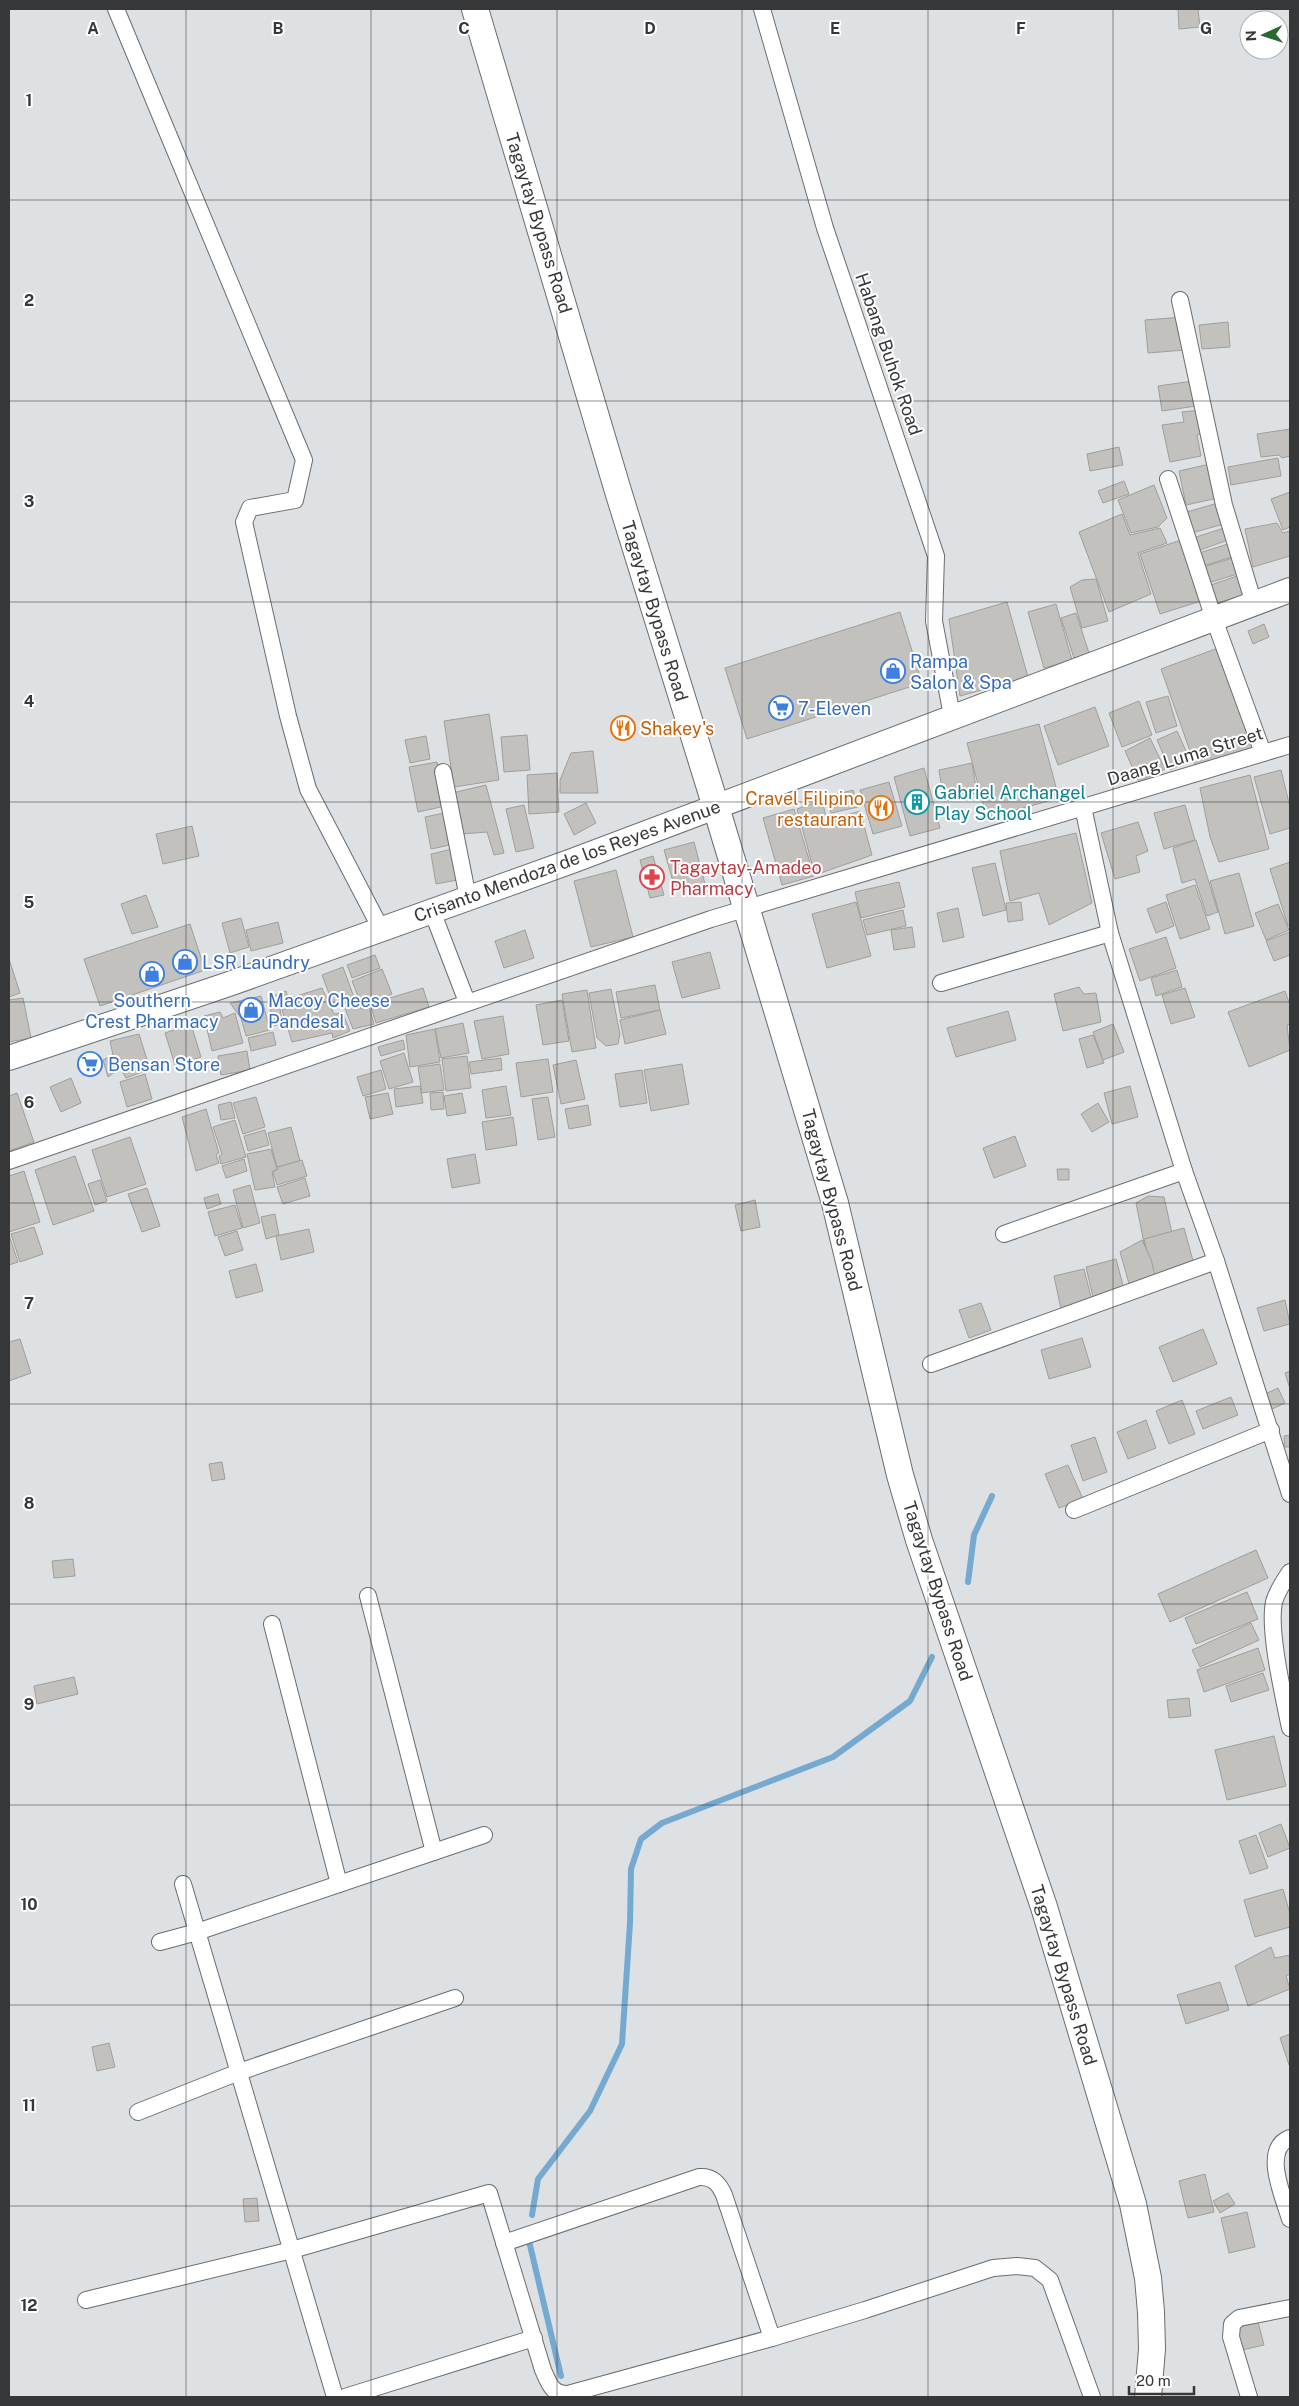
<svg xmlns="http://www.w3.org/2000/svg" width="1299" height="2406" viewBox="0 0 1299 2406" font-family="'Public Sans',sans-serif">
<rect width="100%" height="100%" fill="#dee1e3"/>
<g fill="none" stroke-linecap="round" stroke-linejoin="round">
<g stroke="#76a9cf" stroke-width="6">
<path d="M968 1582 974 1535 992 1496"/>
<path d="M532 2215 538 2179 590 2111 622 2044 630 1923 631 1869 641 1839 662 1823 833 1757 910 1701 932 1657"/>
<path d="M529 2241 561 2376"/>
</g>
</g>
<g fill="#c3c1be" stroke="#a09e9c">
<path d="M1178 9H1198L1200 27 1179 29Z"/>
<path d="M1183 317 1185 350 1148 353 1145 320Z"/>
<path d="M1228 322 1230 347 1202 349 1199 325Z"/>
<path d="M1193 381 1196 406 1162 411 1158 386Z"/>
<path d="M1201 410 1206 432 1197 435 1201 456 1170 462 1162 425 1184 422 1182 412Z"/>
<path d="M1290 429V456L1282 458 1279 455 1261 457 1257 434Z"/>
<path d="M1119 447 1123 465 1090 471 1087 454Z"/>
<path d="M1278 458 1281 476 1231 485 1228 467Z"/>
<path d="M1210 464 1218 498 1186 505 1179 471Z"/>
<path d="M1124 481 1129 494 1103 503 1098 491Z"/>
<path d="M1154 485 1167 518 1158 527 1131 533 1118 500Z"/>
<path d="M1290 492V527L1283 530 1271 499Z"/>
<path d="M1218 503 1224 524 1188 534 1183 513Z"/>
<path d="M1122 514 1130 535 1160 528 1167 543 1138 553 1151 594 1109 612 1079 532Z"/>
<path d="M1277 523 1283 533 1290 531V556L1253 567 1245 529Z"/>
<path d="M1227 527 1231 539 1197 551 1193 538Z"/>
<path d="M1181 540 1201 601 1160 614 1140 554Z"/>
<path d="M1231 543 1235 556 1203 566 1199 553Z"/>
<path d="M1236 557 1241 573 1205 584 1200 568Z"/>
<path d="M1243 574 1249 593 1211 605 1205 587Z"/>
<path d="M1096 579 1108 621 1082 628 1070 587 1082 580Z"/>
<path d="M1007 602 1028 677 960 696 949 619Z"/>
<path d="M1056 604 1072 660 1044 668 1028 612Z"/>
<path d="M900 612 922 683 747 739 725 668Z"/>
<path d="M1076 613 1089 653 1074 658 1061 618Z"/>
<path d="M1264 624 1269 637 1253 644 1248 631Z"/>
<path d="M1218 648 1253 748 1196 768 1161 669Z"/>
<path d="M1168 696 1177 726 1156 733 1146 702Z"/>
<path d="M1139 701 1152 735 1122 747 1109 713Z"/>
<path d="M1095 707 1109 746 1058 765 1044 726Z"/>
<path d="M489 714 499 780 454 787 444 721Z"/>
<path d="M1039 724 1059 798 987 818 967 743Z"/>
<path d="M1177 731 1190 760 1170 770 1157 740Z"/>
<path d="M527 735 530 770 504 772 501 737Z"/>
<path d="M426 736 430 759 410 763 405 740Z"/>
<path d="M1150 738 1165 769 1139 782 1125 751Z"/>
<path d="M593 751 598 793H560V780L571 753Z"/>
<path d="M437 762 445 806 418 812 409 767Z"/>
<path d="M972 763 977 793 944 801 939 770Z"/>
<path d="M924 768 940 828 910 836 894 777Z"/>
<path d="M1281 770 1290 807V828L1270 834 1254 777Z"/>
<path d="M557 773 559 812 529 814 527 775Z"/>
<path d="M1250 775 1269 849 1219 862 1210 837 1200 788Z"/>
<path d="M889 782 902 826 873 834 860 790Z"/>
<path d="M486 785 504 853 494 855 487 832 462 834 452 793Z"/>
<path d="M853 790 858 807 831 813 827 797Z"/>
<path d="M822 800 827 821 860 811 872 855 815 875 797 809Z"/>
<path d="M586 803 596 823 574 835 564 814Z"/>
<path d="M524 805 534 848 516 852 506 809Z"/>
<path d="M1185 805 1195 840 1164 849 1154 813Z"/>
<path d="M794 809 814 876 782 885 763 818Z"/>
<path d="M444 813 450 845 431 849 425 817Z"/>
<path d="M1138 822 1148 851 1136 856 1140 872 1115 879 1101 833Z"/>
<path d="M192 826 199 856 163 864 156 834Z"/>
<path d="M1076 833 1092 903 1049 925 1039 893 1010 901 1000 851Z"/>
<path d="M1196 840 1218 912 1207 916 1195 879 1182 883 1173 848Z"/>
<path d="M694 842 705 884 676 892 664 850Z"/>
<path d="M452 849 457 880 436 884 431 854Z"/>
<path d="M653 856 664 895 650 898 640 860Z"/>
<path d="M1290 862V925L1288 926 1270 869Z"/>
<path d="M995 863 1006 910 983 916 972 868Z"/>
<path d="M616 870 633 937 591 947 574 881Z"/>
<path d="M1239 873 1254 926 1225 934 1210 881Z"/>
<path d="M899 882 905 907 861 918 855 892Z"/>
<path d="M1195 885 1210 929 1180 939 1166 895Z"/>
<path d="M146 895 158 927 132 934 121 904Z"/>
<path d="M856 902 871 956 827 968 812 914Z"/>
<path d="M1021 902 1023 920 1008 922 1006 903Z"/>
<path d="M1166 902 1174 926 1156 933 1147 909Z"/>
<path d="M1278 904 1289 930 1266 940 1255 913Z"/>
<path d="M958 908 964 937 943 942 937 913Z"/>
<path d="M903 910 906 926 867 935 863 920Z"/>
<path d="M241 918 249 947 230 953 222 923Z"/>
<path d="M278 922 283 943 251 951 246 930Z"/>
<path d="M190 924 205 970 100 1006 84 959Z"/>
<path d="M912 927 915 947 894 950 891 930Z"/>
<path d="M525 930 534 958 504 968 495 941Z"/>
<path d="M1290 932V955L1274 961 1266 941Z"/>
<path d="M1166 937 1176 968 1140 981 1129 949Z"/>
<path d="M710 952 720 988 682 998 672 962Z"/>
<path d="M375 955 380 968 352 978 347 965Z"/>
<path d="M9 959 20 993 9 997Z"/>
<path d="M343 967 355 1000 334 1007 322 975Z"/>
<path d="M382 969 392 994 362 1006 352 981Z"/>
<path d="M1177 970 1182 987 1156 996 1151 978Z"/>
<path d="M655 985 660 1010 621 1018 616 992Z"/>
<path d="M1079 987 1084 994 1096 993 1101 1022 1063 1031 1054 994Z"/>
<path d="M322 988 334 1014 343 1013 350 1031 333 1038 332 1033 292 1042 282 1010 293 1007 290 998Z"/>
<path d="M423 988 429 1007 376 1023 370 1004Z"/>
<path d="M1185 988 1195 1017 1171 1024 1162 995Z"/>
<path d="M611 989 620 1034 618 1044 606 1046 597 1038 589 993Z"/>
<path d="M587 990 596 1048 572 1052 562 994Z"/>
<path d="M286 991 290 1006 280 1008 282 1023 274 1026 268 998Z"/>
<path d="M1285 991 1290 1005V1024L1287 1025 1290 1050 1249 1067 1228 1012Z"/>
<path d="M261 996 270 1030 246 1036 241 1018 230 1003Z"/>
<path d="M23 998 31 1038 9 1042V1000Z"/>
<path d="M562 1000 569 1041 543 1045 536 1005Z"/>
<path d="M358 1003 361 1009 369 1006 374 1024 353 1029 344 1006Z"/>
<path d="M660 1010 666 1034 625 1044 620 1020Z"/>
<path d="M1008 1011 1016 1040 956 1057 947 1028Z"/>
<path d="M220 1012 223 1018 235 1013 243 1043 212 1051 204 1016Z"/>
<path d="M503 1016 509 1054 482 1059 474 1021Z"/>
<path d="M463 1023 469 1053 441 1058 435 1029Z"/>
<path d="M191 1024 201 1057 175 1065 165 1033Z"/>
<path d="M1113 1024 1124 1052 1103 1060 1093 1032Z"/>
<path d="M435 1029 440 1062 410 1067 406 1035Z"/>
<path d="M273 1032 276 1045 251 1051 248 1038Z"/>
<path d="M139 1034 150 1069 126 1078 120 1068 108 1077 103 1060 113 1055 110 1041Z"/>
<path d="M1093 1035 1104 1063 1087 1068 1079 1039Z"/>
<path d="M403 1040 405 1049 381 1056 378 1047Z"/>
<path d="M247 1051 250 1070 221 1075 218 1056Z"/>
<path d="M404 1053 413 1082 389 1089 380 1061Z"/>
<path d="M467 1056 471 1088 446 1091 442 1059Z"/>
<path d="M501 1058 502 1070 471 1074 469 1062Z"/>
<path d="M548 1059 553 1092 521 1097 516 1063Z"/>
<path d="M576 1060 585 1099 561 1104 553 1065Z"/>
<path d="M440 1064 444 1090 422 1093 418 1067Z"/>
<path d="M682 1064 689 1104 651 1111 644 1070Z"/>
<path d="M381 1070 386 1089 363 1096 357 1077Z"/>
<path d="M642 1070 647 1103 620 1107 615 1074Z"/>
<path d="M145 1074 152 1099 127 1107 120 1082Z"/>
<path d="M71 1078 81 1103 61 1112 50 1087Z"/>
<path d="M420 1086 423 1103 396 1107 394 1089Z"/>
<path d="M506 1086 511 1115 486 1118 482 1090Z"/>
<path d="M1130 1086 1138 1117 1112 1124 1104 1093Z"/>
<path d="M443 1092 444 1109 431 1110 430 1093Z"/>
<path d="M17 1093 34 1142 9 1151V1096Z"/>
<path d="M388 1093 393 1114 370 1119 365 1097Z"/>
<path d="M462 1093 466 1113 447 1116 444 1096Z"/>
<path d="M256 1097 265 1127 243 1134 233 1103Z"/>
<path d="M548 1097 555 1137 538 1140 532 1099Z"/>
<path d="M231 1102 235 1118 221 1120 218 1105Z"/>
<path d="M1098 1103 1109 1122 1092 1132 1081 1114Z"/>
<path d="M588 1105 591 1125 569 1129 565 1109Z"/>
<path d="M206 1109 219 1153 216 1155 219 1163 196 1171 182 1117Z"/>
<path d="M513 1117 517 1145 486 1150 482 1122Z"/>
<path d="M235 1120 246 1157 221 1164 219 1156 222 1154 213 1127Z"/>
<path d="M291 1127 300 1161 277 1167 268 1133Z"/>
<path d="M265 1130 269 1145 248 1151 244 1136Z"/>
<path d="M1015 1136 1026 1166 994 1178 983 1148Z"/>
<path d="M130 1137 146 1184 107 1197 92 1150Z"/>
<path d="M271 1149 277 1169 272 1172 275 1187 255 1190 247 1154Z"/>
<path d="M475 1154 480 1183 452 1188 447 1159Z"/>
<path d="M75 1156 94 1211 53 1225 35 1170Z"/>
<path d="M244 1159 247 1171 226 1178 222 1166Z"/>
<path d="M302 1160 307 1176 277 1185 273 1172 278 1169V1167Z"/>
<path d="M1057 1169H1069V1180H1058Z"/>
<path d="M24 1171 40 1222 9 1232V1176Z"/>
<path d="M305 1178 310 1196 283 1204 277 1187Z"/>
<path d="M100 1180 107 1201 95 1205 88 1184Z"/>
<path d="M250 1185 260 1223 243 1228 233 1190Z"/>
<path d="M147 1188 160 1226 142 1232 128 1194Z"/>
<path d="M218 1194 221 1204 207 1209 204 1198Z"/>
<path d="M1148 1196 1164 1197 1174 1242 1145 1248 1136 1203Z"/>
<path d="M755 1200 760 1227 741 1231 735 1205Z"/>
<path d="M235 1205 242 1228 215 1236 208 1212Z"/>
<path d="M275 1214 279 1235 266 1239 261 1217Z"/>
<path d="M34 1227 43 1254 20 1262 11 1234Z"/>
<path d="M1184 1228 1195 1268 1154 1279 1144 1239Z"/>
<path d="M309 1229 314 1252 281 1260 276 1236Z"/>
<path d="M237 1231 243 1250 225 1256 218 1237Z"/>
<path d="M9 1235 18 1262 9 1265Z"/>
<path d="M1142 1240 1151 1259 1156 1280 1130 1287 1120 1252Z"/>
<path d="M1116 1259 1124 1289 1093 1297 1086 1267Z"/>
<path d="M256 1264 263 1291 236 1298 229 1271Z"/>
<path d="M1084 1269 1092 1301 1061 1309 1054 1276Z"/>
<path d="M1285 1300 1290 1324 1264 1331 1257 1308Z"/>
<path d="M981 1303 991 1330 969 1338 959 1310Z"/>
<path d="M1203 1329 1217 1364 1173 1382 1159 1347Z"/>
<path d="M1082 1338 1091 1367 1049 1379 1041 1350Z"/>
<path d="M20 1339 31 1373 9 1381V1342Z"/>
<path d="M1290 1371V1389L1285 1373Z"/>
<path d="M1278 1388 1285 1403 1268 1411 1261 1396Z"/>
<path d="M1231 1397 1238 1415 1203 1429 1196 1411Z"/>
<path d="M1182 1400 1195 1434 1169 1444 1156 1411Z"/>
<path d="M1146 1420 1156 1448 1128 1459 1117 1432Z"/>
<path d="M1290 1435V1447H1285L1284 1436Z"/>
<path d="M1095 1437 1107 1472 1083 1481 1071 1445Z"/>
<path d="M222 1462 225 1479 212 1481 209 1464Z"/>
<path d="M1068 1465 1083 1499 1059 1508 1045 1474Z"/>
<path d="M1256 1550 1268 1578 1170 1622 1158 1594Z"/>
<path d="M73 1559 75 1576 54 1578 52 1561Z"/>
<path d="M1247 1592 1258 1619 1196 1644 1185 1618Z"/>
<path d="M1251 1623 1259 1640 1200 1667 1192 1650Z"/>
<path d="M1258 1648 1265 1670 1204 1692 1197 1670Z"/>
<path d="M1263 1673 1269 1690 1231 1702 1226 1686Z"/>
<path d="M74 1677 78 1694 37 1704 34 1686Z"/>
<path d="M1189 1698 1191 1716 1169 1718 1167 1700Z"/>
<path d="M1274 1736 1286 1786 1227 1800 1215 1750Z"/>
<path d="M1281 1824 1290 1848 1268 1857 1259 1833Z"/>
<path d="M1256 1835 1268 1868 1250 1874 1239 1841Z"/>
<path d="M1283 1889 1290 1914V1927L1255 1937 1244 1900Z"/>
<path d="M1271 1947 1275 1958 1290 1955V1974L1286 1976 1290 1989 1248 2006 1235 1966Z"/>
<path d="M1220 1982 1229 2010 1186 2024 1177 1995Z"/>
<path d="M1290 2034V2065H1289L1280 2038Z"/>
<path d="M109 2043 115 2067 97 2071 92 2047Z"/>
<path d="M1205 2174 1214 2212 1188 2218 1179 2181Z"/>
<path d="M1228 2193 1235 2204 1220 2213 1213 2201Z"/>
<path d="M257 2198 259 2221 245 2222 243 2199Z"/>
<path d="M1247 2212 1255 2247 1229 2253 1221 2218Z"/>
<path d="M1258 2322 1264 2345 1242 2350 1236 2328Z"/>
</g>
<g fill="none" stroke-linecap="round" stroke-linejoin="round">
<defs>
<g id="street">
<path d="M116 9 304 460 295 500 250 508 244 522 288 716 308 789 381 929"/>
<path d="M762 9 825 228 936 556 934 621 952 716"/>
<path d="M1180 300 1224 505 1254 604"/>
<path d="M1168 479 1214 619 1263 753"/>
<path d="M443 772 468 898"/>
<path d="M1083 807 1110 933 1184 1171 1216 1261 1290 1494"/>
<path d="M432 911 467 1002"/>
<path d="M941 983 1110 933"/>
<path d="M9 1161 711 919 1290 745"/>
<path d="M1004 1234 1184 1171"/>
<path d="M931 1364 1216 1261"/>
<path d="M1074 1510 1271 1430"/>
<path d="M1290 1572C1284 1581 1277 1591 1274 1602 1268 1631 1284 1698 1290 1728"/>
<path d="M368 1596 434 1852"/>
<path d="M272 1624 339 1884"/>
<path d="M183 1884 335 2397"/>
<path d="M160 1942 197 1932 484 1835"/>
<path d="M138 2112 239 2072 455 1998"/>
<path d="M1290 2138C1261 2149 1284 2198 1290 2219"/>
<path d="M504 2243 699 2177C712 2176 719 2183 724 2195L772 2338"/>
<path d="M86 2300 292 2250 489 2193 543 2370C549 2383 552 2395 568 2394L772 2338 865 2310 993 2268 1017 2266 1035 2268 1050 2280 1092 2397"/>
<path d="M345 2397 534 2338"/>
<path d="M1249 2397 1231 2337 1232 2324 1239 2318 1290 2308"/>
</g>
<path id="secondary" d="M9 1058 229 984 572 861 1290 590"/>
<path id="primary" d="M475 9 618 491 716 807 835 1203 900 1475 919 1540 1044 1907 1133 2204 1148 2278 1151 2312 1152 2349 1148 2397"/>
</defs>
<use href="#street" stroke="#6a6c6f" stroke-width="18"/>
<use href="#secondary" stroke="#6a6c6f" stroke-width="26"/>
<use href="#primary" stroke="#6a6c6f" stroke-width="28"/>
<use href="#street" stroke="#fff" stroke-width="16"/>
<use href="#secondary" stroke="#fff" stroke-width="24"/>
<use href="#primary" stroke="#fff" stroke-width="26"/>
</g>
<path fill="none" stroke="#363738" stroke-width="1" stroke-opacity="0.55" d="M186 9V2397M371 9V2397M557 9V2397M742 9V2397M928 9V2397M1113 9V2397M9 200H1290M9 401H1290M9 602H1290M9 802H1290M9 1002H1290M9 1203H1290M9 1404H1290M9 1604H1290M9 1805H1290M9 2005H1290M9 2206H1290"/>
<defs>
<symbol id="shop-ring" viewBox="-11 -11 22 22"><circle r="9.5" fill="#fff" stroke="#3f7fe0" stroke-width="1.5"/><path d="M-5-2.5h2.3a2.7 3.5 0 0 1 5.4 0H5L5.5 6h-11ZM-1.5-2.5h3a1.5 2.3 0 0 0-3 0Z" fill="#3f7fe0"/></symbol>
<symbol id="supermarket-ring" viewBox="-11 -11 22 22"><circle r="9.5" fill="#fff" stroke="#3f7fe0" stroke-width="1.5"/><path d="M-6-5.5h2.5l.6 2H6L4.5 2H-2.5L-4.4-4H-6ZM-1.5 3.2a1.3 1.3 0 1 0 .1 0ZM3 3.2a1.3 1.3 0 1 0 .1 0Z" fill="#3f7fe0"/></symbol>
<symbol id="restaurant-ring" viewBox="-11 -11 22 22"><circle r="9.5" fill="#fff" stroke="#e8710a" stroke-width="1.5"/><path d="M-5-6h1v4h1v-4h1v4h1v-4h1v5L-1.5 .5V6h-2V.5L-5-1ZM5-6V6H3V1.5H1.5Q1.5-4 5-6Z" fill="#e8710a"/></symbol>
<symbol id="building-ring" viewBox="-11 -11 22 22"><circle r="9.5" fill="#fff" stroke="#0f9aa8" stroke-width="1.5"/><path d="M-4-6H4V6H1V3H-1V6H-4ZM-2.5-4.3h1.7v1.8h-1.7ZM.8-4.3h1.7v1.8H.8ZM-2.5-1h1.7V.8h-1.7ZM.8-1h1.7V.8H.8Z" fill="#0f9aa8"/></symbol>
<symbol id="pharmacy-ring" viewBox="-11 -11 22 22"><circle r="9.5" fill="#fff" stroke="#e0444e" stroke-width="1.5"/><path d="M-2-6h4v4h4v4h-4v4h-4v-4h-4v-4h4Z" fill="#e0444e"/></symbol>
</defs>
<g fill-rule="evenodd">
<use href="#shop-ring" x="879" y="657" width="28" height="28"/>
<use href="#supermarket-ring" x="767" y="694" width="28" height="28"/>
<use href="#restaurant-ring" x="609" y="714" width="28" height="28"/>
<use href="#building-ring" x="903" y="788" width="28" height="28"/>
<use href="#restaurant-ring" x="867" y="794" width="28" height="28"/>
<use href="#pharmacy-ring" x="638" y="863" width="28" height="28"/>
<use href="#shop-ring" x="171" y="948" width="28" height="28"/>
<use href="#shop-ring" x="138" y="960" width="28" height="28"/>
<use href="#shop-ring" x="237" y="996" width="28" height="28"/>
<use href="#supermarket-ring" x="76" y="1050" width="28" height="28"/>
</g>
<g text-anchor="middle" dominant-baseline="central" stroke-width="4" stroke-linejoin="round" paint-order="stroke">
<g font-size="18" fill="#363738" stroke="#fff">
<text transform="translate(539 223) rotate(73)">Tagaytay Bypass Road</text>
<text transform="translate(889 354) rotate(71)">Habang Buhok Road</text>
<text transform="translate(655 611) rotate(73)">Tagaytay Bypass Road</text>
<text transform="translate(1185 756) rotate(-17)">Daang Luma Street</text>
<text transform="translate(567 861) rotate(-20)">Crisanto Mendoza de los Reyes Avenue</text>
<text transform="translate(832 1200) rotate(75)">Tagaytay Bypass Road</text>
<text transform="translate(938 1591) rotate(72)">Tagaytay Bypass Road</text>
<text transform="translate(1064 1975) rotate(73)">Tagaytay Bypass Road</text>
</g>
<g font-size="18" fill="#366cbe" stroke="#fff" text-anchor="start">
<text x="910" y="661">Rampa<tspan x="910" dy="21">Salon &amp; Spa</tspan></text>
<text x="798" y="708">7-Eleven</text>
<text x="202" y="962">LSR Laundry</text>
<text x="152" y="1000" text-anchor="middle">Southern<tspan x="152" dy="21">Crest Pharmacy</tspan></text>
<text x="268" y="1000">Macoy Cheese<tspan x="268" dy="21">Pandesal</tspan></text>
<text x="108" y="1064">Bensan Store</text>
</g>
<g font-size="18" fill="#c56008" stroke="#fff" text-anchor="start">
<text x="640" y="728">Shakey's</text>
<text x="864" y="798" text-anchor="end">Cravel Filipino<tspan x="864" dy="21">restaurant</tspan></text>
</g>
<g font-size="18" fill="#0d838f" stroke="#fff" text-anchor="start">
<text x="934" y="792">Gabriel Archangel<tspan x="934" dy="21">Play School</tspan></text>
</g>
<g font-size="18" fill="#be3a42" stroke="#fff" text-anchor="start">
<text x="670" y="867">Tagaytay-Amadeo<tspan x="670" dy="21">Pharmacy</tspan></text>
</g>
</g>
<g font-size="16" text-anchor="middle" font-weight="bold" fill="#363738" stroke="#fff" stroke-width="4" stroke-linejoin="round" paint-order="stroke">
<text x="93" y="34">A</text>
<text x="278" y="34">B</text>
<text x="464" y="34">C</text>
<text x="650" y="34">D</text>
<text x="835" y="34">E</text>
<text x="1021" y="34">F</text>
<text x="1206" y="34">G</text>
<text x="29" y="106">1</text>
<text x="29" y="306">2</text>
<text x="29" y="507">3</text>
<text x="29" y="707">4</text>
<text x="29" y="908">5</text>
<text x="29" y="1108">6</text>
<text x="29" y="1309">7</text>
<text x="29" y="1509">8</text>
<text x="29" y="1710">9</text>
<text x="29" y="1910">10</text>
<text x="29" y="2111">11</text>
<text x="29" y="2311">12</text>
</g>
<rect width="1299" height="2406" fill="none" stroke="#363738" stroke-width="20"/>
<g transform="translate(1264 35) rotate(267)"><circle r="24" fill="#ffffff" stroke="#afafaf"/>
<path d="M0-4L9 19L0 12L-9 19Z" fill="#296831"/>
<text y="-8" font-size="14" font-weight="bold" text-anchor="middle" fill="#363738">N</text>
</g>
<path d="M1129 2386v8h65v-8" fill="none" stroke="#363738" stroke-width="2.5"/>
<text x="1136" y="2386" font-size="15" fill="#363738" stroke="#ffffff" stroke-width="4" paint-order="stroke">20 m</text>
</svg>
